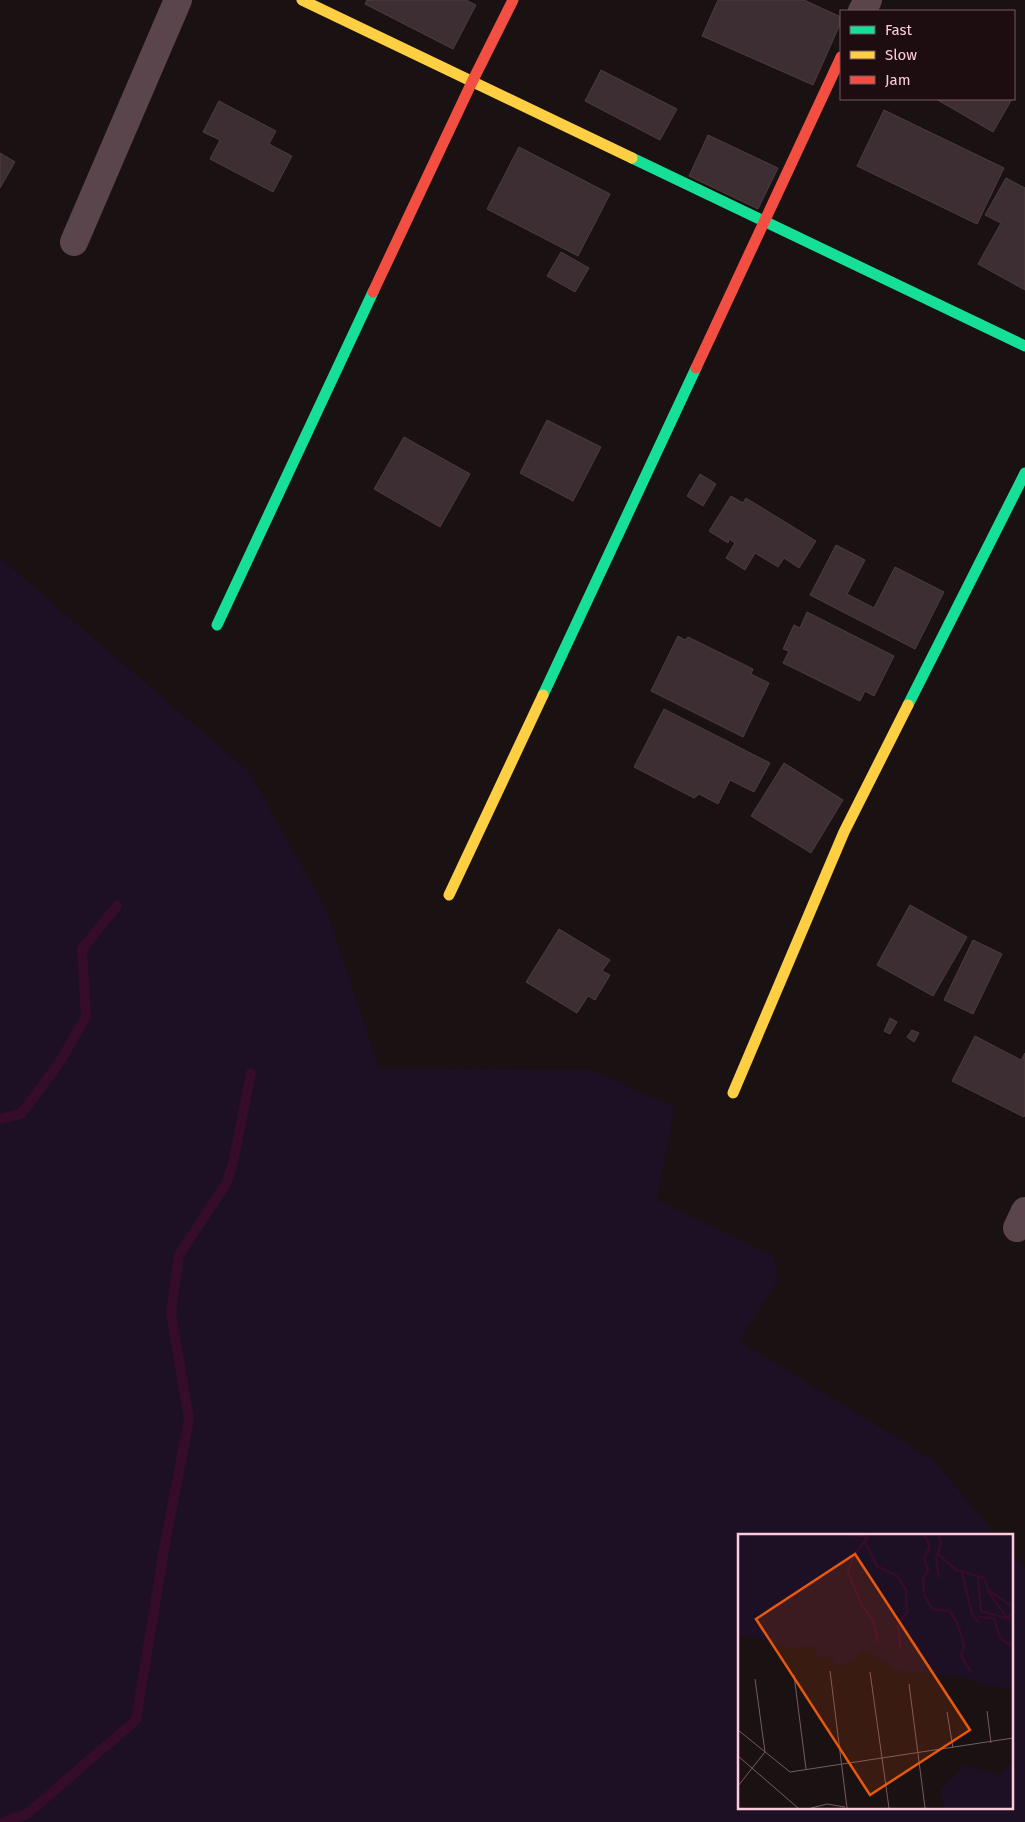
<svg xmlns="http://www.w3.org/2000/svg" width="1025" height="1822" viewBox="0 0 1025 1822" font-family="'Fira Sans',sans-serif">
<rect width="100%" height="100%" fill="#1a1113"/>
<path fill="#1d1024" d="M0 558 249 772 325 907 379 1069 591 1070 674 1107 657 1200 773 1256 778 1279 739 1341 933 1460 997 1536H739V1808H1011V1552L1025 1568V1822H0Z"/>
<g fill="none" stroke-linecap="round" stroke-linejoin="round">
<g stroke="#360c2b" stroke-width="10">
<path d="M0 1119 21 1114 59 1063 86 1017 82 949 117 906"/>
<path d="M3 1822 27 1814 136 1720 164 1549 189 1419 171 1313 179 1255 226 1184 233 1163 251 1073"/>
</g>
</g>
<g fill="#3c2e32" stroke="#4e3b3f">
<path d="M367 0H466L476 5 453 49 365 4Z"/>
<path d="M718 0H804L841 17V22L813 85 702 36Z"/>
<path d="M601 70 677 109 660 140 585 101Z"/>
<path d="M936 99H1012L993 132Z"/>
<path d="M219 101 276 131 269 144 292 156 273 192 210 159 220 140 203 132Z"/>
<path d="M884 110 1004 168 977 224 857 166Z"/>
<path d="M708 135 778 168 758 209 689 176Z"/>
<path d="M519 147 610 194 578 256 487 209Z"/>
<path d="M0 153 15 162 0 188Z"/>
<path d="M1006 178 1025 188V290L978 264 1001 223 985 215Z"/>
<path d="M561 252 589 268 575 292 547 276Z"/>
<path d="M547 420 601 447 573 501 520 473Z"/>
<path d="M404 437 470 474 440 527 374 489Z"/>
<path d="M700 474 716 484 703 506 687 496Z"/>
<path d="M731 496 743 503 746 498 816 541 799 568 784 558 778 567 755 553 745 570 726 558 735 543 729 539 728 543 709 531Z"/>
<path d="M836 545 865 560 847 594 874 608 895 567 944 592 915 649 810 595Z"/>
<path d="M807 612 894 656 874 696 865 691 860 701 783 663 789 651 783 649 794 625 800 628Z"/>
<path d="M678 636 685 640 688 637 753 669 751 674 769 683 743 737 651 691Z"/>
<path d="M664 709 770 763 754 792 730 780 718 804 699 794 694 798 634 767Z"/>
<path d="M784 763 843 800 811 853 751 816Z"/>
<path d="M910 905 967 937 933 996 877 965Z"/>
<path d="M559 929 610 960 602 971 610 975 595 1000 588 996 577 1013 526 982Z"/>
<path d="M973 940 1002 954 973 1014 944 1000Z"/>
<path d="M890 1018 897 1022 890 1034 884 1031Z"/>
<path d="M912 1030 919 1033 914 1042 907 1037Z"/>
<path d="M975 1036 1021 1060 1025 1053V1114L1024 1117 952 1081Z"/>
</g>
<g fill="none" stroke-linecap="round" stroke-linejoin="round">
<g stroke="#5b454d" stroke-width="28">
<path d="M862 11 868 0"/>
<path d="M74 242 178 0"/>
<path d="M1017 1228 1025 1211"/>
</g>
<g stroke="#16e098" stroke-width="11">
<path d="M632 158 1025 346"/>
<path d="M217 625 373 292"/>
<path d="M543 695 696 368"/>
<path d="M908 705 1025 473"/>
</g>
<g stroke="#ffcf43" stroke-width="11">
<path d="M302 0 632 158"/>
<path d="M449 895 543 695"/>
<path d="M733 1093 844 832 908 705"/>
</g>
<g stroke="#f24e42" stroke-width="11">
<path d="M373 292 472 82 513 0"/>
<path d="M696 368 841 57"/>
</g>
</g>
<g transform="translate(738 1534)">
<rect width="275" height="275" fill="#1a1113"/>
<path d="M0 1H275V155L244 150 230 144 159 137 128 117 107 130 97 132 93 122 78 124 76 113 50 114 11 101 0 104ZM275 227V274H206L202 256 227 231 260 241Z" fill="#1d1024"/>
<path fill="none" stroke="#360c2b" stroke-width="2.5" d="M107 1 131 2M131 1 115 23 110 39 124 71 135 86 140 108M200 1 203 10 198 24 201 44M127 8 139 32 159 42 168 56 169 79 160 90 163 116M199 19 218 36 246 44 250 56 275 73M224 39 234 80 241 89M240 43 243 77 275 86M250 57 269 84 275 79M186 58 185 45 190 36 186 24 192 13 187 1M186 60 194 75 212 77 220 91 226 112 223 122 233 138M240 83 255 84M256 84 262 104 275 113"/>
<path fill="none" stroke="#755b62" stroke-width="1" d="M92 137 109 274M132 138 151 274M56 141 68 235M171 150 187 274M249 177 253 209M209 178 215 214M0 196 52 238 275 204M0 222 60 274M0 252 27 218 17 145M73 274 89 270 107 273"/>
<path fill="#e8590c" fill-opacity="0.15" stroke="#e8590c" stroke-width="2.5" d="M117 20 232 196 132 261 18 85Z"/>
<rect width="275" height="275" fill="none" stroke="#fdcbd9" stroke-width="2.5"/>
</g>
<rect x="840" y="10" width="175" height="90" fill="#1e0d10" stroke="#775960"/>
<rect x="850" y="26" width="25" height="8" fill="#16e098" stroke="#775960"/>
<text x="885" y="35" font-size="15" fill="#fdcbd9">Fast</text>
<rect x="850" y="51" width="25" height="8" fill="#ffcf43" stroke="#775960"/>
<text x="885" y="60" font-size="15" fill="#fdcbd9">Slow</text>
<rect x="850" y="76" width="25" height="8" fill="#f24e42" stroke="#775960"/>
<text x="885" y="85" font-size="15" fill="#fdcbd9">Jam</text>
</svg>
